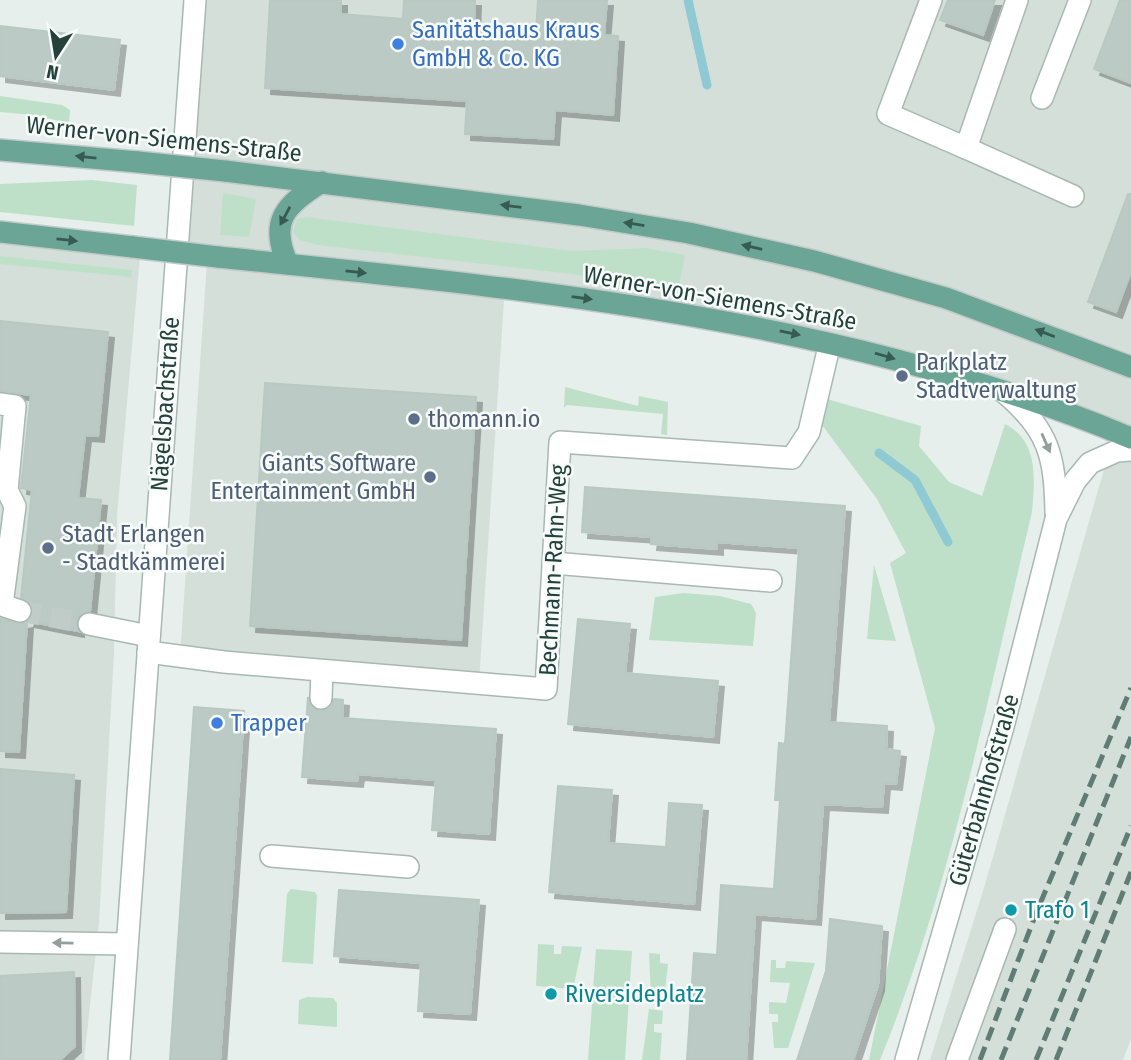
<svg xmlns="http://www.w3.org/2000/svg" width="1131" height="1060" viewBox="0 0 1131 1060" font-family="'Fira Sans Condensed',sans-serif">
<defs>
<filter id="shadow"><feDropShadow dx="6" dy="6" stdDeviation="0" flood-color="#0004"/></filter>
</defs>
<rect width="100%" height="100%" fill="#e6efeb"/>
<g fill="#d4dfda">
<path d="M195 0H1131V1039L1123 1060H930L984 888 1117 424 1003 382 505 284 479 683 180 656 207 262 178 259Z"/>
<path d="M0 242 140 256 117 516 114 653 99 923 84 1060H0Z"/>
</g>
<g fill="#bfe0c8">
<path d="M0 96 62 105 70 110 69 123 33 115 0 112Z"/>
<path d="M92 180 137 185 134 226 0 212V184Z"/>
<path d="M223 193 256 199 249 237 220 235Z"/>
<path d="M306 217 572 251 646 248 685 255 678 291 580 275 318 245 299 240 293 232 297 219Z"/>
<path d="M0 256 132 270 131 277 0 264Z"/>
<path d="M565 387 638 406 639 396 668 402 667 435 661 434 663 414 567 405 564 408Z"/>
<path d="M827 399 921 426 919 446 949 482 982 496 1005 424C1039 441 1035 480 1032 512 988 696 952 884 880 1060H869L935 728 890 563 906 553 877 499 822 425Z"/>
<path d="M874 565 896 641 867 639Z"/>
<path d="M684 593 720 596 751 604 756 613 753 646 649 640 655 597Z"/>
<path d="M291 889 315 892 317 896 313 964 282 962 287 894Z"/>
<path d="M538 944 554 945V954H561L562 946 582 947 573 989 536 986Z"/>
<path d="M596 949 632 951 625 1060H588Z"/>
<path d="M649 953 660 954V963L668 964 664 1000H651Z"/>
<path d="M771 960H776V968H785L786 961 815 963 788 1048H774L772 1022H778V1014H769V1002L786 1003 790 983 770 982Z"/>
<path d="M307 997 333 998 337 1003V1027L298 1024 299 1000Z"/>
<path d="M649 1009 663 1011 662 1024H654V1032L662 1033 660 1060H642Z"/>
</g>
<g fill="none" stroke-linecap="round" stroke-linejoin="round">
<g stroke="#8ec9d4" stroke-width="9">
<path d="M688 0 707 85"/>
<path d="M879 453 915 480 948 542"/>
</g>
</g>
<g fill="#bbcac4" stroke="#b8c9c2" stroke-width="2" filter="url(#shadow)">
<path d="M270 0H341V14L403 19 404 0H475L474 27 536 31 538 0H607L604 35 618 36 613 115 555 110 553 139 465 134 467 101 265 88Z"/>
<path d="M948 0H995L983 35 940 20Z"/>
<path d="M1120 0H1131V83L1094 69Z"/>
<path d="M0 26 120 40 114 90 0 76Z"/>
<path d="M1128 194H1131V271L1116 312 1088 302Z"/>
<path d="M0 321 108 332 98 436 85 435 78 498 101 500 90 611 79 616 78 631 28 621 33 608 21 598 32 490 21 488 31 395 0 391Z"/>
<path d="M265 383 476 397 461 640 250 626Z"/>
<path d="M585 487 845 506 829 722 887 726 886 749 900 751 896 784 884 783 882 807 823 804 815 919 755 914 746 1060H687L694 953 717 955 721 885 774 889 780 800H775L779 743 785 744 799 548 717 542V549L651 544 652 537 582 532Z"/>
<path d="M0 618 17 624 27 622 19 752 0 751Z"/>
<path d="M578 619 630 624 625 673 718 681 713 737 568 724Z"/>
<path d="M308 697 310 705 320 711 328 709 334 699 343 700 342 718 496 729 489 834 432 830 436 780 358 774 357 781 302 777Z"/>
<path d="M194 707 244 711 220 1060H170Z"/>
<path d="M0 769 74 775 66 912 0 913Z"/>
<path d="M558 786 612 790 608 843 666 847 669 803 702 805 694 904 549 892Z"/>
<path d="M339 890 479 900 470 1014 418 1011 421 963 334 956Z"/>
<path d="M830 919 882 926 878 985 853 1060H797L826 971Z"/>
<path d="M74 972 75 1046 60 1060H0V976Z"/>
</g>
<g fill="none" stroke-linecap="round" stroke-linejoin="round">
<path stroke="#bfccc8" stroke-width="21" stroke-dasharray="21 10" stroke-linecap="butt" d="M20 611 89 624"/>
<defs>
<g id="minor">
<path d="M931 0 888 114 966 148"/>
<path d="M1017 0 966 148 1073 196"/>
<path d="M1042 98 1080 0"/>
<path d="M1004 392C1049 430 1055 456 1056 513"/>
<path d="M0 404 15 406 7 490 15 506 2 605 20 611"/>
<path d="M553 563 771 581"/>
<path d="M89 624 149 636"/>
<path d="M148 652 224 662 546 689 560 442 792 458 809 432 828 351"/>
<path d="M321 698 322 671"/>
<path d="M271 856 408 867"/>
<path d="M0 942 127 944"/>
<path d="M119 1060 195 0"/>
<path d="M906 1060 1003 727 1056 519 1075 481 1090 463 1117 451 1131 450"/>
<path d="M957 1060 1005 929"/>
</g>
<g id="major">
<path d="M0 150 138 162"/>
<path d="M225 171 579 215 689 233 814 261 946 298 1131 367"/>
<path d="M0 232 133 247"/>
<path d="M218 257C528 289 841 317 1131 438"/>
<path d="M288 264C268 221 286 204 322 182"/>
</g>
</defs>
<use href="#minor" stroke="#a8b8b2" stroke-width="24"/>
<use href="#major" stroke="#c2cac8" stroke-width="24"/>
<use href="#minor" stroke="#fff" stroke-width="21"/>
<use href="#major" stroke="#6aa596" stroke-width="21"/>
<g stroke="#5f7d75" stroke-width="5" stroke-dasharray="14 7" stroke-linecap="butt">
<path d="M980 1060 1037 911 1131 688"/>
<path d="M1001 1060 1131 737"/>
<path d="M1036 1060 1131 826"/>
<path d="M1056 1060 1131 872"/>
</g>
<defs>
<g id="major-bridge">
<path d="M138 162 225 171"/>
<path d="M133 247 218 257"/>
</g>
</defs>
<use href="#major-bridge" stroke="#c2cac8" stroke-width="24" stroke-linecap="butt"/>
<use href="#major-bridge" stroke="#6aa596" stroke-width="21"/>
</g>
<defs><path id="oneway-solid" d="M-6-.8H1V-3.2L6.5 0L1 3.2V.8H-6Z" transform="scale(1.75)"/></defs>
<g fill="#365b51">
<use href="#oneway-solid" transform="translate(86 157) rotate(-174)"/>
<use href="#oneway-solid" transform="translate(511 206) rotate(-173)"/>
<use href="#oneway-solid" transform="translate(285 216) rotate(118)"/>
<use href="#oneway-solid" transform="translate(634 224) rotate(-171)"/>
<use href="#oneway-solid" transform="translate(67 240) rotate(6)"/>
<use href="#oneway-solid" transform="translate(752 247) rotate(-167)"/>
<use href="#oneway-solid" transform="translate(356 272) rotate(6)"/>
<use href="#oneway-solid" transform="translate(582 298) rotate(8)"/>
<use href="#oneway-solid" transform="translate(790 333) rotate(12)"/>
<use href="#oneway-solid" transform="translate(1045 333) rotate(-159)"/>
<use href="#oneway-solid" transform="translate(885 356) rotate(16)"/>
</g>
<g fill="#92a09c">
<use href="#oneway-solid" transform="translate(1046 443) rotate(66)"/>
<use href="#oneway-solid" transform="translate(63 943) rotate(-179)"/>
</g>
<g fill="#3f7fe0" stroke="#f7fbf9" stroke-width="2.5">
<circle cx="398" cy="44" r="7"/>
<circle cx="217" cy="723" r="7"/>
</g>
<g fill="#5c6f8a" stroke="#f7fbf9" stroke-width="2.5">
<circle cx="902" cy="376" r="7"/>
<circle cx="414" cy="419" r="7"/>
<circle cx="430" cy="477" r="7"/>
<circle cx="48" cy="548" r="7"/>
</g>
<g fill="#0f9aa8" stroke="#f7fbf9" stroke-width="2.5">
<circle cx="1011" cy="910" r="7"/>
<circle cx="551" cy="994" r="7"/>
</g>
<g text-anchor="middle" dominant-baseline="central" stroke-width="5" stroke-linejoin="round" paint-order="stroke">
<g font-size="24" fill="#366cbe" stroke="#f7fbf9" text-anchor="start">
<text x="412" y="30">Sanitätshaus Kraus<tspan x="412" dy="28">GmbH &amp; Co. KG</tspan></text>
<text x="231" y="723">Trapper</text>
</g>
<g font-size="24" fill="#24423a" stroke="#f7fbf9">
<text transform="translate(164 139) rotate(6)">Werner-von-Siemens-Straße</text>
<text transform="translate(720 298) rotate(10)">Werner-von-Siemens-Straße</text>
<text transform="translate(165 404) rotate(-86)">Nägelsbachstraße</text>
<text transform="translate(553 570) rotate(-87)">Bechmann-Rahn-Weg</text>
<text transform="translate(984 790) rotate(-74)">Güterbahnhofstraße</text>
</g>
<g font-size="24" fill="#4e5e75" stroke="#f7fbf9" text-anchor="start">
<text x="916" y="362">Parkplatz<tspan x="916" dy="28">Stadtverwaltung</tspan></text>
<text x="428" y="419">thomann.io</text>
<text x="416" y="463" text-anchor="end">Giants Software<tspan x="416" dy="28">Entertainment GmbH</tspan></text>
<text x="62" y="534">Stadt Erlangen<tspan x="62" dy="28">- Stadtkämmerei</tspan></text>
</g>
<g font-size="24" fill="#0d838f" stroke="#f7fbf9" text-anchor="start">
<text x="1025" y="910">Trafo 1</text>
<text x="565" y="994">Riversideplatz</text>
</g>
</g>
<g transform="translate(56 56) rotate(192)" stroke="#f7fbf9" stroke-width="5" paint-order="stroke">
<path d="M0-5L12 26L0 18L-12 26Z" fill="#24423a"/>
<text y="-10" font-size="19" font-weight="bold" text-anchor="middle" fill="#24423a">N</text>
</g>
</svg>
